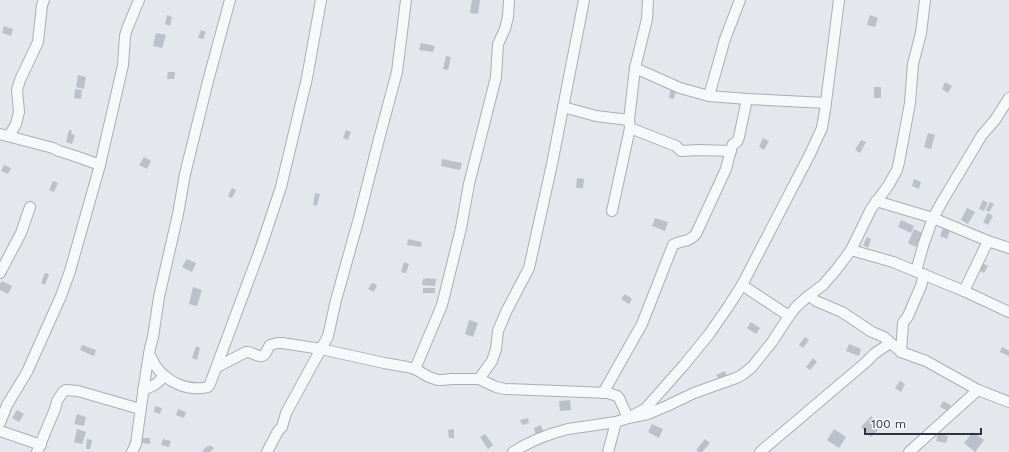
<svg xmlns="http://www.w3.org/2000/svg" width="1009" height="452" viewBox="0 0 1009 452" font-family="'Work Sans',sans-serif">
<rect width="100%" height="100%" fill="#e4e7ec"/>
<g fill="#bbc0ca">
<path d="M472 0H480L478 14 470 13Z"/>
<path d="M167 15 172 17 170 26 165 24Z"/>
<path d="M870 15 878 18 875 27 867 25Z"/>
<path d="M4 26 13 29 11 36 2 33Z"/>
<path d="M201 30 206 32 203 39 198 38Z"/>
<path d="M156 33 166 35 162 48 153 46Z"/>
<path d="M421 43 435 46 433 52 419 50Z"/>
<path d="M446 56 451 57 448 70 443 69Z"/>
<path d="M168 72H175L174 79H167Z"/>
<path d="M78 75 86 77 84 89 76 87Z"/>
<path d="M945 82 952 86 948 93 942 89Z"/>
<rect x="874" y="87" width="7" height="11"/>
<path d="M671 88 676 89 674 99 669 98Z"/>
<path d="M75 89 82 90 81 99 74 98Z"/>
<path d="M69 130 72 131 71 134 75 135 72 144 66 142Z"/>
<path d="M346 130 351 132 348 140 343 138Z"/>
<path d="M928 133 935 135 931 149 924 147Z"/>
<path d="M763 138 769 141 764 150 759 147Z"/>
<path d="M861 140 866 142 860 153 855 150Z"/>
<path d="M144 157 151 161 147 169 139 165Z"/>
<path d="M442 159 462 163 460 170 441 166Z"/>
<path d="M4 165 11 168 8 174 1 171Z"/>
<path d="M577 178 584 179 583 188H576Z"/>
<path d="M914 179 921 182 919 189 912 186Z"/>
<path d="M53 181 58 183 54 192 49 190Z"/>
<path d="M232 188 236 190 232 198 228 196Z"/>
<path d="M315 193 320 194 317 206 313 205Z"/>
<path d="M983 200 988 203 984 211 979 209Z"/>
<path d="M990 202 994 204 989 212 986 210Z"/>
<path d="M967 208 975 212 968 224 961 220Z"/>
<path d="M988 213 993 216 988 225 983 222Z"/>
<path d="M655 218 668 222 665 231 652 226Z"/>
<path d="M901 220 914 226 911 233 898 227Z"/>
<path d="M944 226 951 229 947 239 940 236Z"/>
<path d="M914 229 922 233 916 247 908 243Z"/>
<path d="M867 237 871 239 868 248 863 245Z"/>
<path d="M408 239 422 242 421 247 407 245Z"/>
<path d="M187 259 196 263 192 272 182 267Z"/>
<path d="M404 262 409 264 406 273 401 272Z"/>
<path d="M982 263 988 266 984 273 979 270Z"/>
<path d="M45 273 49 274 45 285 41 283Z"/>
<path d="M426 278 436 279 435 286 422 285 423 279H426Z"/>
<path d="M2 281 12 286 8 294 0 290V284Z"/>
<path d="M372 283 377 285 374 292 368 289Z"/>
<path d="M193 287 202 290 197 306 189 304Z"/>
<rect x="423" y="288" width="12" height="5"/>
<path d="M625 294 632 299 629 304 621 299Z"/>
<path d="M469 320 478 323 473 337 465 334Z"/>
<path d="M751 322 760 328 756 334 747 328Z"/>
<path d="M805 337 809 340 803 348 799 345Z"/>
<path d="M849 344 861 349 859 356 846 351Z"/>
<path d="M82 345 96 350 94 356 80 350Z"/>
<path d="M196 346 200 348 197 360 192 358Z"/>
<path d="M1002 347 1009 351V356L1000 352Z"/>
<path d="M813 358 817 362 810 370 806 367Z"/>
<path d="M725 371 727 376 719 380 716 375Z"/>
<path d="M900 381 905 384 901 392 895 388Z"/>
<path d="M570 400 571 410 560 411 559 401Z"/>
<path d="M943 401 951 405 948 411 940 407Z"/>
<path d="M155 406 162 408 160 414 154 412Z"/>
<path d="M178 409 186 412 184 418 176 415Z"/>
<path d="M17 410 24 414 19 422 12 418Z"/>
<path d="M77 414 86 417 84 426 74 424Z"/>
<path d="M871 416 874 419 870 423 878 430 871 437 861 427Z"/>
<path d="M528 418 529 423 522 425 520 420Z"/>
<path d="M652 424 663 429 659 438 648 432Z"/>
<path d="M541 425 544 433 536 435 534 428Z"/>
<path d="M77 429 86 432 82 444 74 442Z"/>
<path d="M454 429V438H449L448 430Z"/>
<path d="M834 429 846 437 839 448 827 440Z"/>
<path d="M973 432 984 440 975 452 964 443Z"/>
<path d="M485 434 493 445 488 449 480 437Z"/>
<path d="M938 434 948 436 946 443 936 441Z"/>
<path d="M142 438H150V444L141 443Z"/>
<path d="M87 439 92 440 90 449H86Z"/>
<path d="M163 439 171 441 169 447 161 445Z"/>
<path d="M705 439 710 443 702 452H699L696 450Z"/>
<path d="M210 445 214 448 210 452H202L207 446 208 447Z"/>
</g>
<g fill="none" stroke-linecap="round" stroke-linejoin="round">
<defs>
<g id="minor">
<path d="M635 68 680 88 709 96 747 99 826 103"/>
<path d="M709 96 725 39 740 0"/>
<path d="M563 107 596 116 629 120"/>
<path d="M630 128 676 146 681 151 699 150 731 151"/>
<path d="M0 134 53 148 59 151 75 156 100 165"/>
<path d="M9 136 16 124 19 112 17 90 20 80 38 42 42 5 44 0"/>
<path d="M876 201 933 218 988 241"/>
<path d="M612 211 630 128 629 120 635 68 647 19 648 0"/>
<path d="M851 250 893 262 964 291 1009 312"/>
<path d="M916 271 924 243 933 218 943 200 982 135 995 120 1009 98"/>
<path d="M0 273 21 233 30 207"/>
<path d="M742 285 789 316"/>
<path d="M964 291 988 241 1009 248"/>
<path d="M810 296 816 301 842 312 872 332 884 337 901 352 926 361 978 390 1009 402"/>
<path d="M901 352 903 323 908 316 921 286 924 274"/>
<path d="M149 354C151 357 153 361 155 365 166 382 188 392 208 387L210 384 261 247 281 187 307 78 321 0"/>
<path d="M217 367 246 352C252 351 260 360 265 354 267 351 268 348 270 345L278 343H282L321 349 384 363 407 367 415 369 429 377 438 380H442L452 379H479L496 387 505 389 608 393 617 396 619 398 628 418 645 409 684 365 710 333 728 307 742 285 810 154 822 128 825 110 839 0"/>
<path d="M415 369 442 305 461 228 469 184 496 77 498 44 505 29 508 17 509 0"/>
<path d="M479 379 492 361 496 349 498 331 506 312 529 268 552 164 584 0"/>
<path d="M143 390C152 386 159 384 164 375"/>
<path d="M603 393 642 324 673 245C682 239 687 244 696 234L726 169 731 149 733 144 737 142 739 137 747 99"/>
<path d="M0 423 7 405 27 372 61 296 70 271 100 165 123 65 125 36 127 29 139 0"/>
<path d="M0 431 41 445"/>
<path d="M37 452 55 409 57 401 63 392 66 390 78 391 140 409"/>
<path d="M132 452 136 444 137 436 146 372 150 348 153 337 159 297 178 214 185 174 208 81 230 0"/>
<path d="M267 452 278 431 282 427 286 413 328 336 336 300 359 218 379 139 397 72 406 0"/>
<path d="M513 452C530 441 548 434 568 429L616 422 628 418 648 414 669 405 694 393 736 378 742 375 752 367 772 342 789 316 796 307 807 297 823 285 836 270 851 250 871 209 888 186 897 170 899 162 910 103 913 64 921 33 925 0"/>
<path d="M608 452 616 422"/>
<path d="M760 452 865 363 874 354 890 343"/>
<path d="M909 452 978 390"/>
</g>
</defs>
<use href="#minor" stroke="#a9aeb7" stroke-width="12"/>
<use href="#minor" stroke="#f7f8fa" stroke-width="10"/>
</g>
<path d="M865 428v6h116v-6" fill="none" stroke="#2b3445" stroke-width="2"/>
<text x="871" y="428" font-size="12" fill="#2b3445" stroke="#f4f6f9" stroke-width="3" paint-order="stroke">100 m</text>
</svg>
